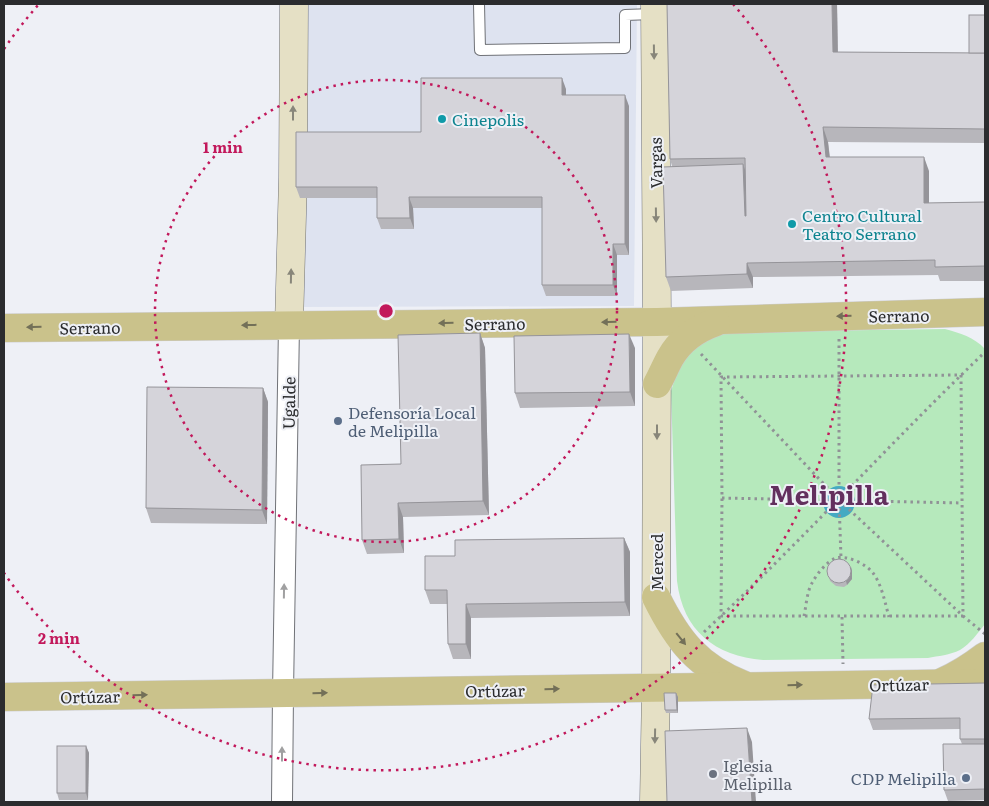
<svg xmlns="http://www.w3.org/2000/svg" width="989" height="806" viewBox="0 0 989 806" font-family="Literata,serif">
<rect width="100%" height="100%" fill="#eef0f6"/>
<path fill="#dee3f0" d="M306 4H637L634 306 302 307Z"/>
<path fill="#b6e9bc" d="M945 329C960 333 974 337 985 349V624C978 633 970 644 960 650 950 655 938 656 928 658L763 660C715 656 683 631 677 581L671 391 677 372 694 342 724 332Z"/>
<circle fill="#45aac2" cx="839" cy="502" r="16"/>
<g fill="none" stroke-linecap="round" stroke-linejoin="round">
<defs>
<path id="lane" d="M479 4 480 50 625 48V15L653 14"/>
<path id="street" d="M282 802 283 693 289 325"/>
<g id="secondary">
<path d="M289 325 293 178 294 4"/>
<path d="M654 802 656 688 657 322 655 4"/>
</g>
<g id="primary">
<path d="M4 328 657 322 985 312"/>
<path d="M657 384C662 375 665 367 670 358 680 340 696 329 716 322"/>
<path d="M656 597C677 640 698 667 744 685"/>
<path d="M942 682C958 675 972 666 985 656"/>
<path d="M4 697 985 683"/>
</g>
</defs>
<use href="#lane" stroke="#707277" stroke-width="12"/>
<use href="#street" stroke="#707277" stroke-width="22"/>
<use href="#secondary" stroke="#707277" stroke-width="29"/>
<use href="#primary" stroke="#cccccd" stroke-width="29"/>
<g stroke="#909296" stroke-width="3" stroke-dasharray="2.5 4" stroke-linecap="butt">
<path d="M839 339V500L841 558"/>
<path d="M701 354 839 500 963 616 985 634"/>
<path d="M961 375 963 616H721L722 498 721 377Z"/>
<path d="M722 498 962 503"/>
<path d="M804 616C806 607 807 591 812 583 817 574 826 562 836 558 848 555 866 564 873 573 882 585 885 603 889 617"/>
<path d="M842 617 843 664"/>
<path d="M704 632C801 542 890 443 985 352"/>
</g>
<use href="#lane" stroke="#fff" stroke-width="10"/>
<use href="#street" stroke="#fff" stroke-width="20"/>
<use href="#secondary" stroke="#e5e0c5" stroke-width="28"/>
<use href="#primary" stroke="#cac28b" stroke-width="28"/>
</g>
<g fill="#b7b6bb">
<path d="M667 4H837L838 52 969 53 985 15V143L828 142 830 157 929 171V203L985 202V281H940L938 275 753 277V288L671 291 666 277 672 166 670 159Z"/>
<path d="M566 89V95L629 106V255H617V296H546L542 285V208H413L414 229H381L377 218V198H300L296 187Z"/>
<path d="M480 333 485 348 489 515 403 517 404 553 367 554 362 540 401 464Z"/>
<path d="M635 348V406L520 408 515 393Z"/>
<path d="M263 388 268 402 267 524 151 523 146 508Z"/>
<path d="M624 538 630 552V616L471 618V659H453L448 644V604H430L425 590 455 556Z"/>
<path d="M851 567 852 571V579L847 585 844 587 836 586 830 581 829 577Z"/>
<path d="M985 683V800L948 801 944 790 962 744 960 739V729L873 730 869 719Z"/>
<path d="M676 693 678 697V713H666L665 710Z"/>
<path d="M86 746 89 753 88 800H59L57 793Z"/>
</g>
<g fill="#959499">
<path d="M832 4H837L838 66 833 52Z"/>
<path d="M562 78 566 89V106L562 95Z"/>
<path d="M625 95 629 106V255L625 244Z"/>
<path d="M823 127 828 142 831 171 826 157Z"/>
<path d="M924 157 929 171V217L924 203Z"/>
<path d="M743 164 748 178 751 230 745 216Z"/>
<path d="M409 197 413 208 414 229 410 218Z"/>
<path d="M613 244 617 255V296L613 285Z"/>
<path d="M747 263 753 277V288L747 274Z"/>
<path d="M480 333 485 348 489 515 483 501Z"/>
<path d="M629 334 635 348V406L630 392Z"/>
<path d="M263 388 268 402 267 524 262 510Z"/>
<path d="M398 503 403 517 404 553 399 539Z"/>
<path d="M624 538 630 552V616L625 602Z"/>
<path d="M851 567 852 571V579L847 585 846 581Z"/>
<path d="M466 604 471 618V659L466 644Z"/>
<path d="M676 693 678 697V713L677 710Z"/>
<path d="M747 728 752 742 756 802H752Z"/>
<path d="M86 746 89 753 88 800 86 793Z"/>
</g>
<g fill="#d5d4da" stroke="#959499">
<path d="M667 4H832L833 52 985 53V129L823 127 826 157H924V203L985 202V266L935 267V260L747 263V274L666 277 663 167 743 164 745 216H746L745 158 670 159Z"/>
<rect x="969" y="15" width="16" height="38"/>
<path d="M421 78H562V95H625V244H613V285H542V197H409L410 218H377V187H296V132H421Z"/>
<path d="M480 333 483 501 398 503 399 539 362 540 361 465 401 464 398 335Z"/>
<path d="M629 334 630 392 515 393 514 336Z"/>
<path d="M147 387 263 388 262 510 146 508Z"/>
<path d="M624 538 625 602 466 604V644H448L447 590H425V556H455V540Z"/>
<circle cx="839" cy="571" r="12"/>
<path d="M985 683V739H960V718L869 719 873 685Z"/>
<path d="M664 693H676L677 710H665Z"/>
<path d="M747 728 752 802H667L665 731Z"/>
<path d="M943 744H985V789L944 790Z"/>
<rect x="57" y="746" width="29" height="47"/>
</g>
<defs><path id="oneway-solid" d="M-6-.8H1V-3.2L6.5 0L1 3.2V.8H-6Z" transform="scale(1.25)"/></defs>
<g fill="#88867a">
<use href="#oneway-solid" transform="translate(654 52) rotate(89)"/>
<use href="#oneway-solid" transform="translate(293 113) rotate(-90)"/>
<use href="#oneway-solid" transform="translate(656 215) rotate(89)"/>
<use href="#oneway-solid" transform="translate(291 276) rotate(-89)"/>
<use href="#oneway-solid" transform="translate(657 432) rotate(90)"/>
<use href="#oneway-solid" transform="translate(655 736) rotate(91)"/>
</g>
<g fill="#737058">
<use href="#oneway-solid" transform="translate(844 316) rotate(179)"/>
<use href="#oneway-solid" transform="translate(609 322) rotate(179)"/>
<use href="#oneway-solid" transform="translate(446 323) rotate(179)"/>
<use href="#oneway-solid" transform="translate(249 325) rotate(179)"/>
<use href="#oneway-solid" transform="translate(34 327) rotate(179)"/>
<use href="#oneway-solid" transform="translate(681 639) rotate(51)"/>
<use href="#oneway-solid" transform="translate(795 685) rotate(-1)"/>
<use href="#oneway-solid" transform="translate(552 689) rotate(-1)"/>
<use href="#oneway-solid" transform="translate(320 693) rotate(-1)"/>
<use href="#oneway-solid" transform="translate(140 695) rotate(-1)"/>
</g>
<g fill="#a0a0a1">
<use href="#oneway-solid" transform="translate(284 591) rotate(-89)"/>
<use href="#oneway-solid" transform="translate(282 754) rotate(-90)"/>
</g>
<g fill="none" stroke="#c2185b" stroke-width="2.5" stroke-dasharray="2.5 5">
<circle cx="386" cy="311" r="231"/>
<path d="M4 49A463 463 0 0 1 39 4M733 4A463 463 0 1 1 4 573"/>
</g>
<g fill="#0f9aa8" stroke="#eef0f6" stroke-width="2">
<circle cx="442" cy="119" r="5"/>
<circle cx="792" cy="224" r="5"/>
</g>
<g fill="#5c6f8a" stroke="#eef0f6" stroke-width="2">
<circle cx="338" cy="421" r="5"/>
<circle cx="966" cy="778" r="5"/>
</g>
<circle fill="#6b7280" stroke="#eef0f6" stroke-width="2" cx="713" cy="774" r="5"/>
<g text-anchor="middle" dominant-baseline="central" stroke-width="4" stroke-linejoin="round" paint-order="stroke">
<g font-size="16" fill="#0d838f" stroke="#eef0f6" text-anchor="start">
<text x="452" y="119">Cinepolis</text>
<text x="802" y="215">Centro Cultural<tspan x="802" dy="18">Teatro Serrano</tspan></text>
</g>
<g font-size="16" fill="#2b2c2e" stroke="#eef0f6">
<text transform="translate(655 163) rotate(-91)">Vargas</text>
<text transform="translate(899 315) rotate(-1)">Serrano</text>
<text transform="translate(495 323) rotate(-1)">Serrano</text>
<text transform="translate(90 327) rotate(-1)">Serrano</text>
<text transform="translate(288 403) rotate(-89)">Ugalde</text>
<text transform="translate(656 562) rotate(-90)">Merced</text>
<text transform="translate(899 684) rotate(-1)">Ortúzar</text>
<text transform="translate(495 690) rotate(-1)">Ortúzar</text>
<text transform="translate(90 696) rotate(-1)">Ortúzar</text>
</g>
<g font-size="16" fill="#4e5e75" stroke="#eef0f6" text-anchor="start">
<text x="348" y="412">Defensoría Local<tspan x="348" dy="18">de Melipilla</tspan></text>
<text x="956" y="778" text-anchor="end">CDP Melipilla</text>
</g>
<g font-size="16" fill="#5b616d" stroke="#eef0f6" text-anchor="start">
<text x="723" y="765">Iglesia<tspan x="723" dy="18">Melipilla</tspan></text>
</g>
<g font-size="26" font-weight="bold" fill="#632f5e" stroke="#eef0f6">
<text x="829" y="493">Melipilla</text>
</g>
</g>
<circle cx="386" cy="311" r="8" fill="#c2185b" stroke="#eef0f6" stroke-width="2.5"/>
<g font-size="15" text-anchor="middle" font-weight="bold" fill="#c2185b" stroke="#eef0f6" stroke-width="4" stroke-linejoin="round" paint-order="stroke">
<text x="223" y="153">1 min</text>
<text x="59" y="644">2 min</text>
</g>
<rect width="989" height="806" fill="none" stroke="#2b2c2e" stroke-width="10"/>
</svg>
